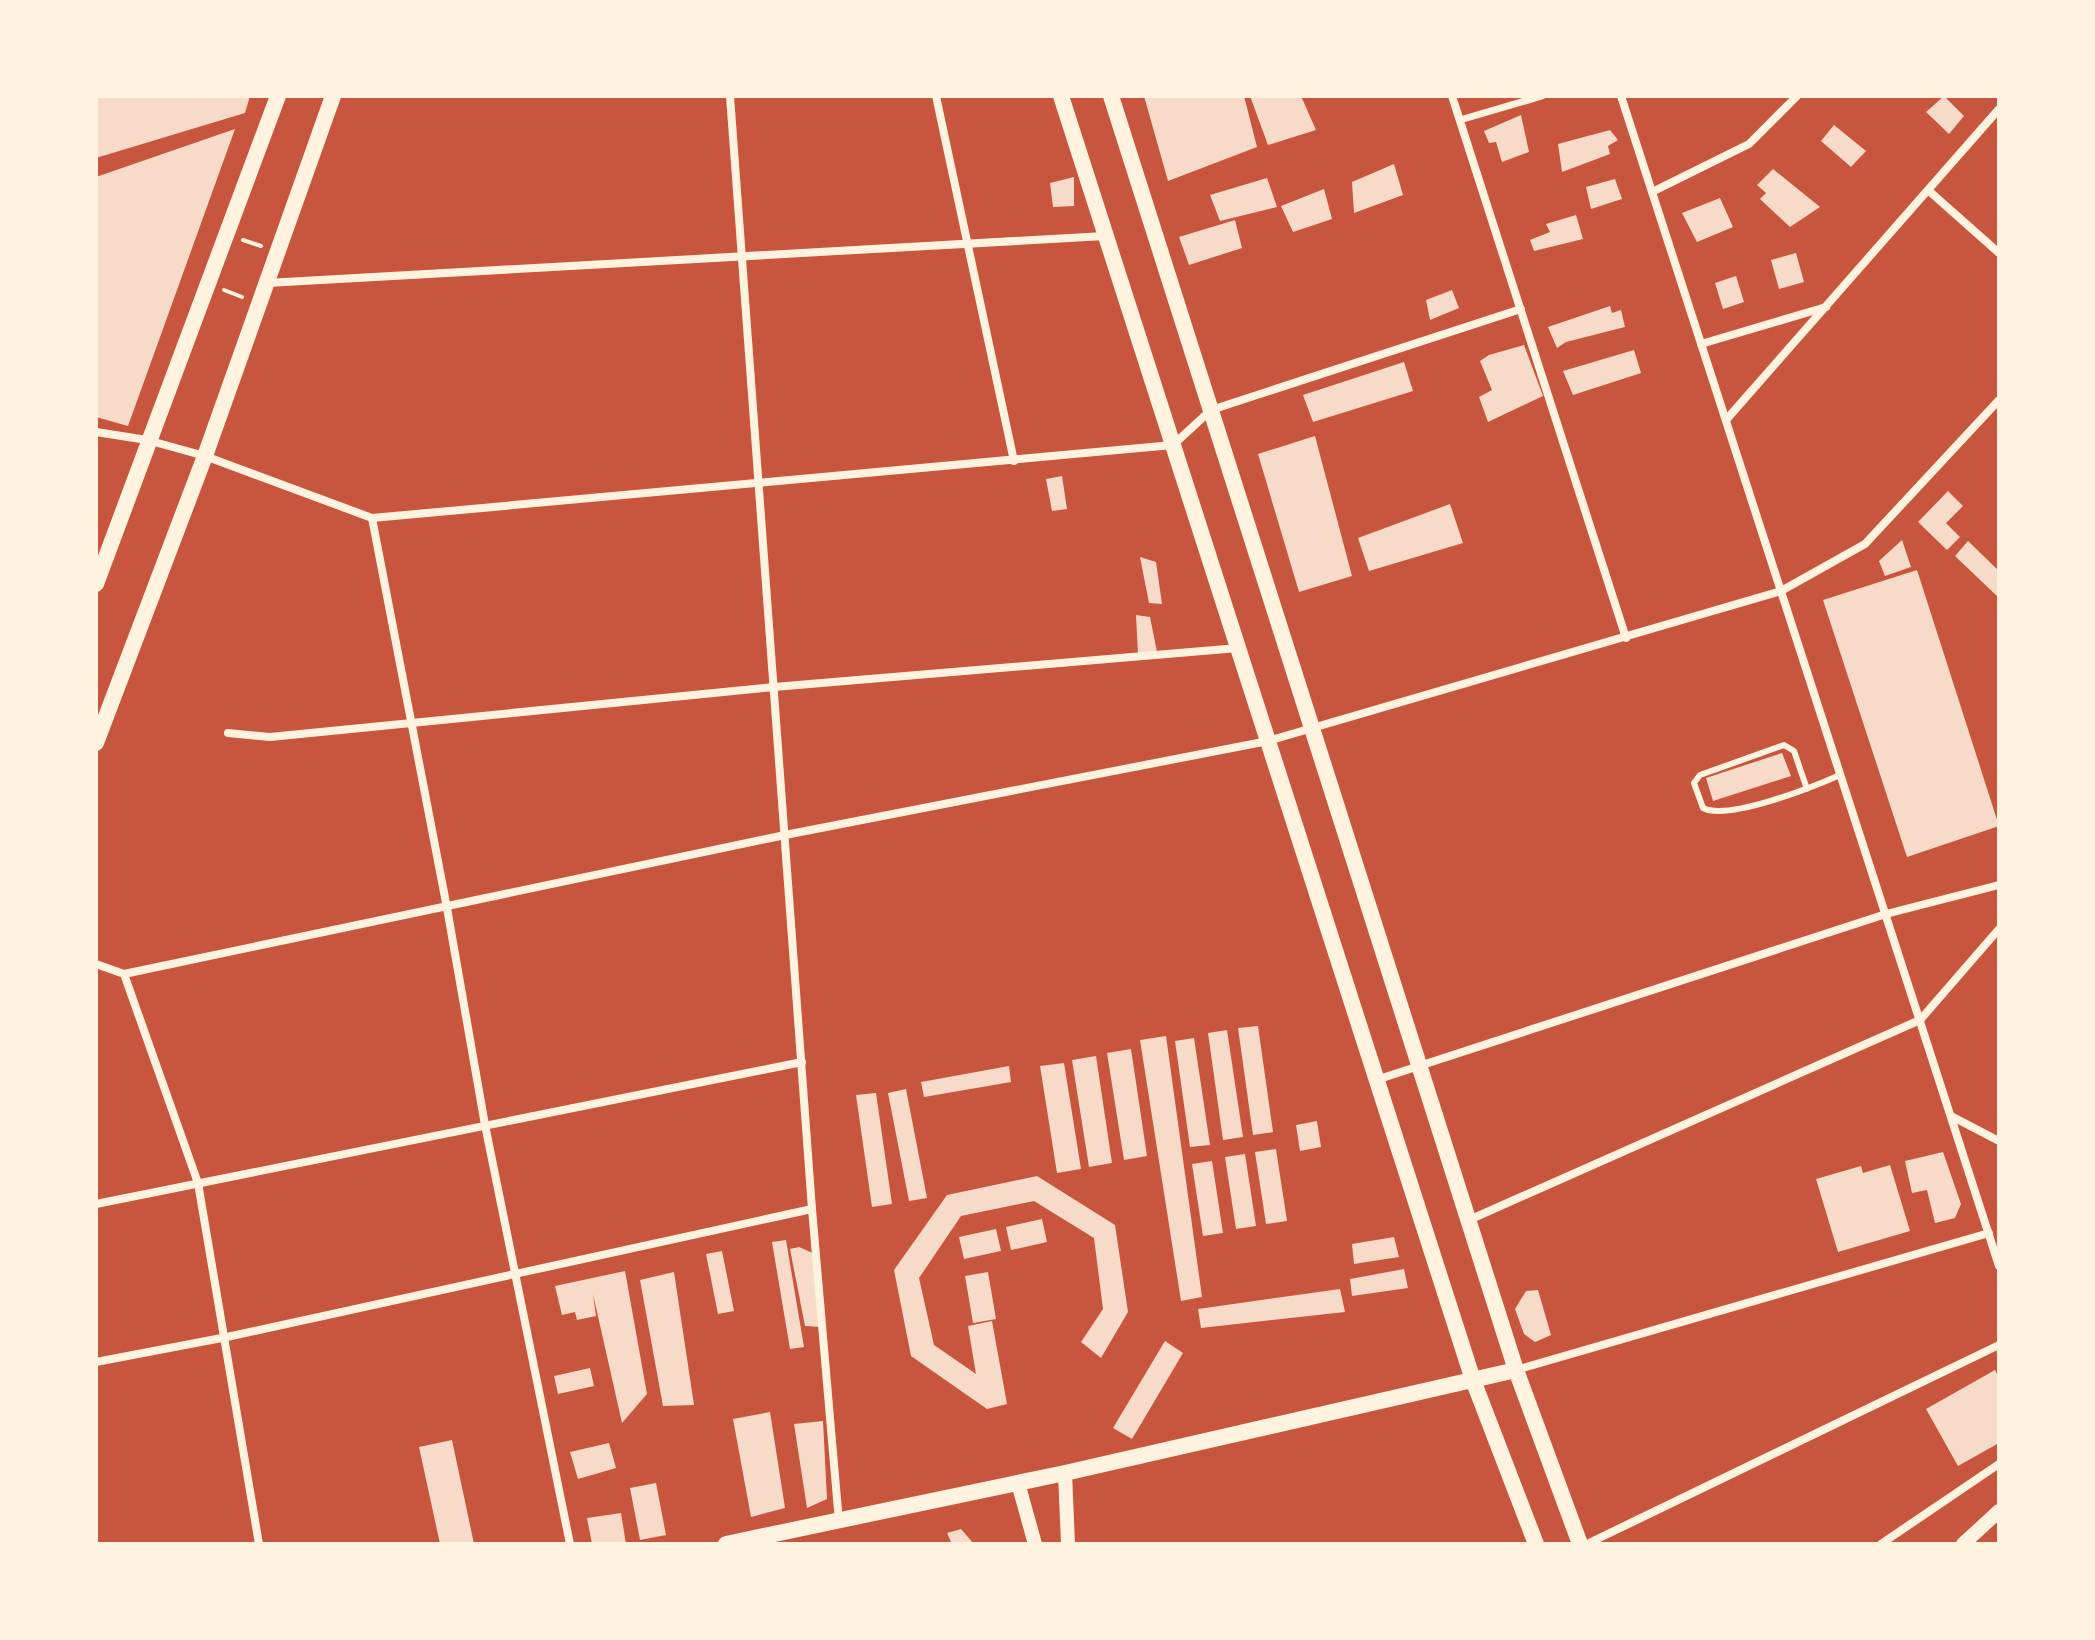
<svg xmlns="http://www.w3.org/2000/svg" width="2095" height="1640" viewBox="0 0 2095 1640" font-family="Montserrat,sans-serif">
<rect width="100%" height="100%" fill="#c8553d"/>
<g fill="#f7dbc8">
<path d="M96 96H250L245 113 96 158Z"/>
<path d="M1144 96H1244L1257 147 1168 181Z"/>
<path d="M1250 96H1301L1316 130 1268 145Z"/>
<path d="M1944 96 1964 116 1949 134 1926 112Z"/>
<path d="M1521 115 1529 152 1502 162 1496 142 1489 143 1484 131Z"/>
<path d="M1834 125 1866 151 1851 167 1821 141Z"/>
<path d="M235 129 128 426 96 417V177Z"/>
<path d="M1610 130 1618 140 1608 146 1610 154 1562 172 1558 144Z"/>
<path d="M1394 164 1403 195 1354 213 1352 182Z"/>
<path d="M1773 169 1820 207 1790 227 1760 199 1766 193 1757 185Z"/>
<path d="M1074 177V206L1053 207 1050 183Z"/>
<path d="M1267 178 1277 207 1220 221 1210 195Z"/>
<path d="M1615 179 1622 199 1591 209 1586 187Z"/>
<path d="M1324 189 1332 219 1293 232 1281 206Z"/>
<path d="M1720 198 1733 227 1697 242 1682 213Z"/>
<path d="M1576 215 1583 239 1534 251 1530 240 1550 232 1546 224Z"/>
<path d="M1235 220 1242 248 1189 265 1179 237Z"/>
<path d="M1796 253 1804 282 1779 289 1771 260Z"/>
<path d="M1736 276 1744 302 1723 309 1715 283Z"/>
<path d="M1452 290 1459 308 1430 320 1426 300Z"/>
<path d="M1610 306 1612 313 1621 310 1625 327 1566 342 1557 348 1548 327Z"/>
<path d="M1524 345 1543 396 1488 422 1479 397 1492 390 1480 361 1489 355Z"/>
<path d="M1634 350 1641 373 1573 395 1563 371Z"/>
<path d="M1404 362 1413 391 1313 422 1303 395Z"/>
<path d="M1315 436 1352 576 1299 592 1258 454Z"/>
<path d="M1062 476 1067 509 1052 511 1046 479Z"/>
<path d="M1948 491 1963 506 1946 523 1960 537 1947 550 1918 522Z"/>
<path d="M1450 504 1463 543 1369 571 1358 538Z"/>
<path d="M1902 540 1911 567 1885 576 1879 561Z"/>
<path d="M1968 541 1999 571V598L1955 556Z"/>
<path d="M1140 557 1156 562 1162 604 1149 603Z"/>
<path d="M1917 570 1999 826 1907 857 1823 600Z"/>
<path d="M1136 615 1150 617 1157 652 1138 654Z"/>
<path d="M1782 753 1791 776 1713 801 1706 778Z"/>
<path d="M1258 1026 1273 1132 1253 1135 1238 1028Z"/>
<path d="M1227 1030 1243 1137 1223 1140 1208 1033Z"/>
<path d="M1166 1036 1202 1297 1181 1301 1140 1040Z"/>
<path d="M1194 1038 1210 1145 1190 1147 1175 1041Z"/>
<path d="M1131 1049 1147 1156 1124 1160 1107 1053Z"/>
<path d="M1096 1056 1112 1163 1089 1167 1072 1060Z"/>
<path d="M1064 1063 1081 1169 1057 1173 1040 1066Z"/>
<path d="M1009 1066 1011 1082 924 1097 921 1082Z"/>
<path d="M906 1089 927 1198 909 1201 888 1093Z"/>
<path d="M876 1093 892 1204 872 1207 856 1095Z"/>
<path d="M1317 1121 1321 1147 1300 1151 1296 1125Z"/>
<path d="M1276 1149 1287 1221 1266 1224 1255 1152Z"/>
<path d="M1943 1152 1961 1204 1955 1218 1935 1223 1927 1190 1912 1193 1905 1161Z"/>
<path d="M1245 1154 1256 1226 1236 1229 1225 1157Z"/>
<path d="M1212 1161 1223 1233 1203 1236 1192 1164Z"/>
<path d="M1890 1165 1910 1231 1838 1252 1816 1179 1861 1166 1863 1173Z"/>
<path d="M1037 1176 1115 1225 1128 1312 1101 1358 1081 1342 1103 1309 1094 1238 1034 1201 961 1216 919 1278 934 1345 976 1374 968 1326 992 1321 1007 1404 987 1409 911 1356 894 1270 947 1195Z"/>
<path d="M1042 1219 1047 1242 1011 1250 1006 1227Z"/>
<path d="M996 1229 1001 1251 964 1259 959 1237Z"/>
<path d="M1394 1237 1399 1257 1354 1264 1352 1244Z"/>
<path d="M786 1240 804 1347 790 1349 772 1242Z"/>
<path d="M799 1247 815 1254 820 1327 805 1326 790 1249Z"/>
<path d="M722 1251 734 1311 718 1314 706 1254Z"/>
<path d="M1404 1269 1408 1288 1352 1296 1350 1279Z"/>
<path d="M625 1271 647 1394 622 1423 593 1294 596 1316 577 1320 575 1312 562 1315 555 1286Z"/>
<path d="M674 1272 694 1405 663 1406 640 1280Z"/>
<path d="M988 1272 996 1319 973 1323 965 1276Z"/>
<path d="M1340 1289 1345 1312 1201 1328 1198 1309Z"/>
<path d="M1538 1290 1551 1335 1535 1342 1524 1334 1515 1309 1526 1291Z"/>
<path d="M1165 1341 1183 1353 1132 1439 1113 1428Z"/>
<path d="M590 1368 594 1386 558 1394 554 1376Z"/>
<path d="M1995 1370 1999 1378V1443L1958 1466 1926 1409Z"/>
<path d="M770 1412 785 1508 751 1517 733 1419Z"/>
<path d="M823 1421 827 1499 807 1508 794 1424Z"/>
<path d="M452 1440 474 1544H440L419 1447Z"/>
<path d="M609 1443 616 1468 578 1479 570 1452Z"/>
<path d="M656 1483 666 1535 640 1540 630 1488Z"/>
<path d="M621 1513 626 1544H592L587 1518Z"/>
<path d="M961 1529 974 1544H952L947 1533Z"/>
</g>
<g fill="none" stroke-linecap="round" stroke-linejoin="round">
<g stroke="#fff3e0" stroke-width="4">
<path d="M243 240 261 246"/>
<path d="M224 290 242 297"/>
</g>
<path stroke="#fff3e0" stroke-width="6" d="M1807 789 1794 751 1784 745 1700 775 1694 783 1703 808C1728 821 1813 787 1840 775"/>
<path stroke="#fff3e0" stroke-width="7" d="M1460 120 1542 96"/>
<g stroke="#fff3e0" stroke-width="8">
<path d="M730 96 812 1209 839 1522"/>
<path d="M936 96 1014 461"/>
<path d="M1452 96 1626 638"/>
<path d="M1621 96 1999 1266"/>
<path d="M1928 190 1999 253"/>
<path d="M1652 192 1749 144 1797 96"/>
<path d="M267 283 1105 236"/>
<path d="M1701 344 1826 307"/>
<path d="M1726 420 1999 109"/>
<path d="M96 432 147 440 205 456 372 518 1173 445 1211 410 1521 309"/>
<path d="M372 518 447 908 485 1125 570 1544"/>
<path d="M228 733 270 737 774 687 1238 648"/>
<path d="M96 964 124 974 785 835 1268 741 1781 591 1865 544 1999 400"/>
<path d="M124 974 198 1183 259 1544"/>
<path d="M1376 1080 1886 914 1999 885"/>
<path d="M1951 1116 1999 1141"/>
<path d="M96 1204 802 1062"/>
<path d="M1469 1220 1920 1020 1999 929"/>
<path d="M96 1362 227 1337 812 1209"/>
<path d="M1516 1370 1989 1233"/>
<path d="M1587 1544 1999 1345"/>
<path d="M1881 1544 1999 1464"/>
</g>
<g stroke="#fff3e0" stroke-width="14">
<path d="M1065 1473 1068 1544"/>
<path d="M1018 1483 1035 1544"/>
<path d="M1963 1544 1999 1511"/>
</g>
<g stroke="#fff3e0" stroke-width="16">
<path d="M1061 96 1473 1380 1536 1544"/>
<path d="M1111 96 1516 1370 1580 1544"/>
<path d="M96 584 278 96"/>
<path d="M96 743 205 456 333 96"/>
<path d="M726 1544 1065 1473 1516 1370"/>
</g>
</g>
<rect width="2095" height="1640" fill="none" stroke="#fff3e0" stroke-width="196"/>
</svg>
